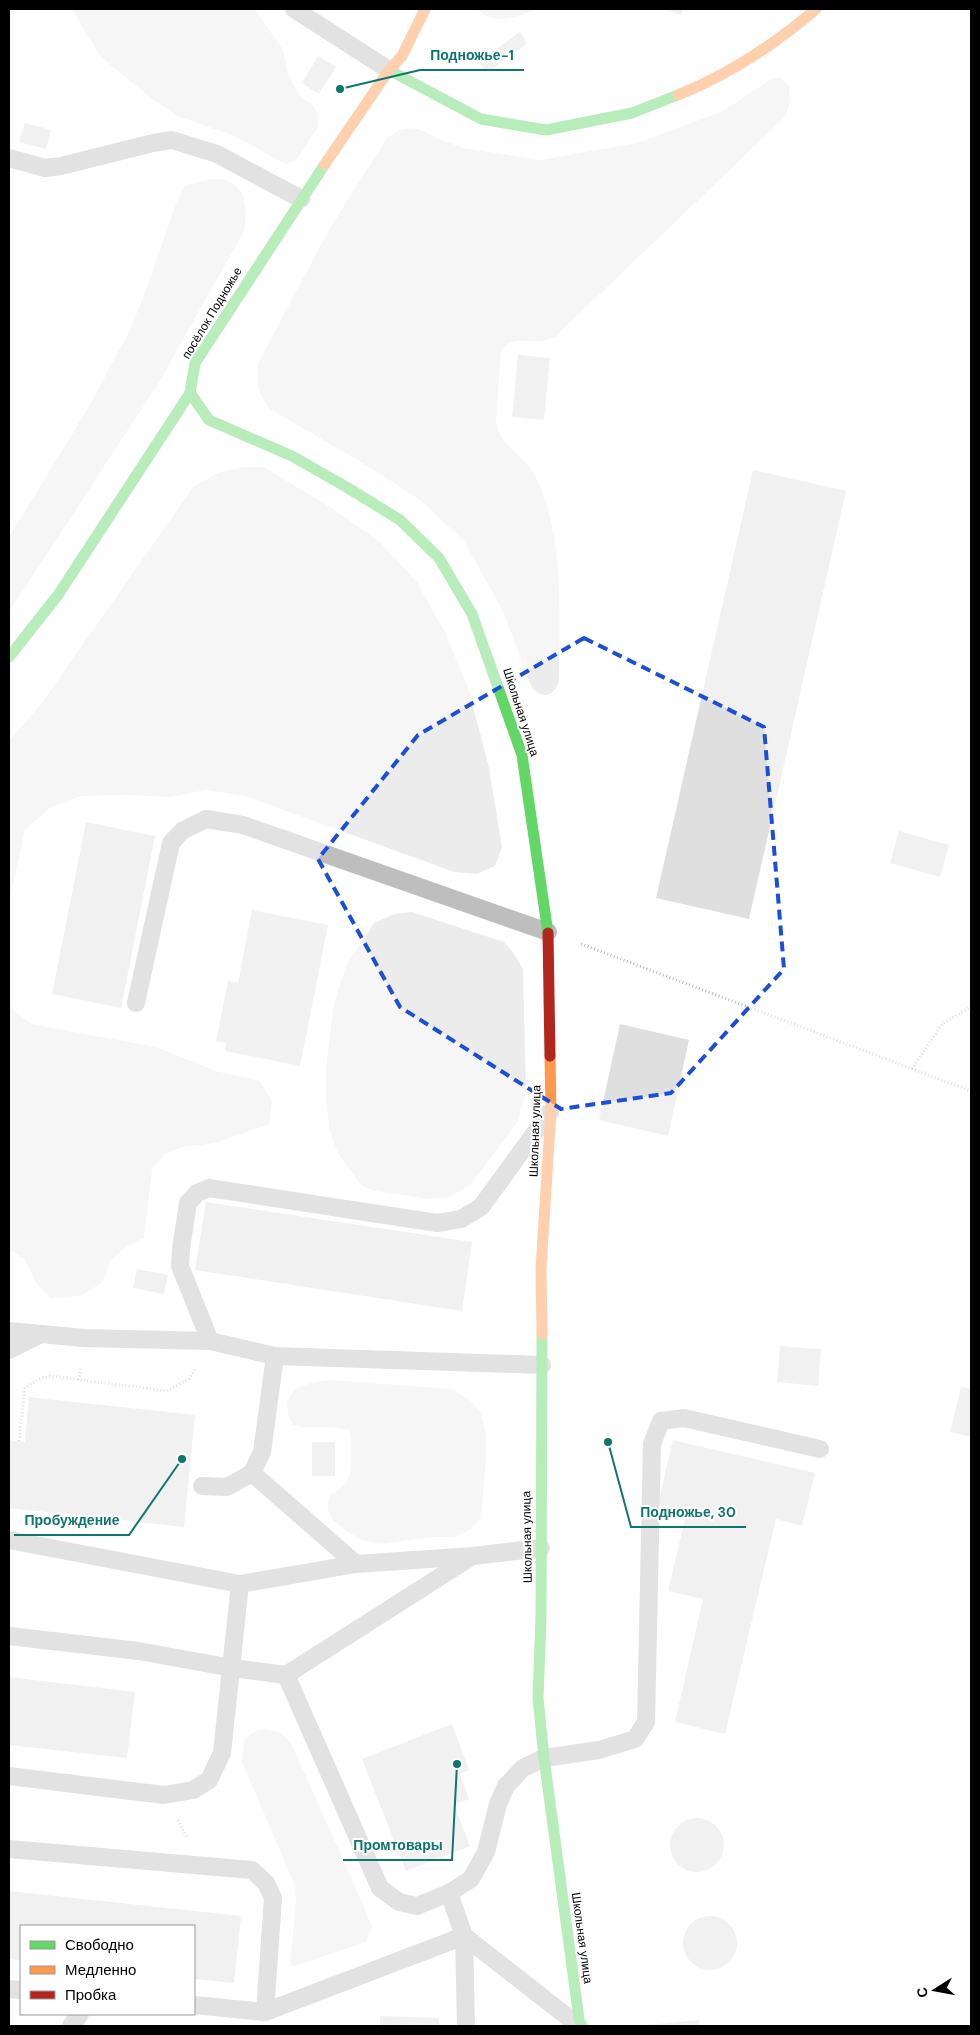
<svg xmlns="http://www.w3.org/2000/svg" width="980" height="2035" viewBox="0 0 980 2035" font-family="'DM Sans',sans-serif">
<rect width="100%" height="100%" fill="#fff"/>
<g fill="#ececec">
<path d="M72 9H255L283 50 288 74 294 86 300 95 315 108 318 115V127L295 161 285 164 235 136 177 116 146 94 100 56Z"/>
<path d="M477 9H535C517 18 493 26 477 9Z"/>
<path d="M781 78 789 86 790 103 785 117 556 336C534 350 514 331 501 351L496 419C497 423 497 428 498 431 507 449 528 458 538 481 565 544 559 613 559 680 555 696 544 700 532 688L502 609 464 541 420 500 371 468 270 409C257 393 257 383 258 363L330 228 387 138 399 130 413 128 424 131 439 139 464 148 540 160 637 143 723 111 771 79Z"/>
<path d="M205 180C211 180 220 178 225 180 248 186 247 213 244 231L158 384 9 612V537L87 410 130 330 149 282 175 206 185 186Z"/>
<path d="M243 467H264L335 510 382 544 416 581 446 634 469 691 489 768 502 847 495 866 477 874 454 872 245 796 206 790 170 797 129 795 81 796 51 807 25 830 9 903V741L41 704 194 486 220 472Z"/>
<path d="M412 912 504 942 515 955 523 969 526 1091 517 1123 471 1184 450 1197 429 1199 375 1191 362 1186 338 1154 329 1128 326 1096V1067L334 1003 346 966 374 923 394 914Z"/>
<path d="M9 1003 13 1009 31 1024 156 1047 216 1071 260 1081 272 1102 269 1124 216 1143 183 1147 165 1154 152 1170 144 1238 129 1245 110 1260 103 1282 81 1296 50 1298 37 1284 24 1258 9 1250Z"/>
<path d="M332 1380 452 1389 471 1401 480 1412 486 1433V1460L481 1518 471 1529 455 1537H434L379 1544 362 1540 346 1531 332 1519 327 1508 331 1494C337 1491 344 1487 347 1482 353 1473 352 1440 349 1430 330 1425 311 1430 293 1425 274 1392 305 1381 332 1380Z"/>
<path d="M266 1729 281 1733 291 1743 363 1904 372 1927 366 1942 292 1967 290 1962 296 1903 295 1886 242 1762 244 1740 255 1731Z"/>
</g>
<g fill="#dfdfdf">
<path d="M662 9H683L681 15Z"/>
<path d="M520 32 527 44 486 73 479 62Z"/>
<path d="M318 56 336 67 319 94 302 83Z"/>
<path d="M25 123 51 130 46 149 19 142Z"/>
<path d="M518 355 550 358 544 420 512 417Z"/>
<path d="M753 470 846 491 749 919 656 898Z"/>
<path d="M86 822 155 836 121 1008 52 994Z"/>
<path d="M899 831 949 845 940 877 890 863Z"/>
<path d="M252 910 328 925 300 1066 225 1051 226 1043 216 1041 228 981 238 983Z"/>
<path d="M620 1024 689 1040 668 1136 599 1120Z"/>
<path d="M206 1202 472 1242 462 1311 195 1270Z"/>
<path d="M137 1269 168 1275 164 1294 133 1288Z"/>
<path d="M780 1346 821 1349 818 1386 777 1382Z"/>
<path d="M961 1387 971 1389V1437L950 1432Z"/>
<path d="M29 1397 195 1415 184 1527 9 1508V1440L25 1442Z"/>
<path d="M673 1440 815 1473 802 1526 776 1519 725 1734 675 1722 703 1599 668 1591 687 1511 658 1504Z"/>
<rect x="312" y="1442" width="23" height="34"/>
<path d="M9 1677 135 1692 127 1758 9 1745Z"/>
<path d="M452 1724 469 1770 460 1774 469 1799 454 1805 470 1846 406 1871 362 1759Z"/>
<circle cx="697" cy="1845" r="27"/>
<path d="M9 1891 241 1916 234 1983 194 1979V1926H21V1960L9 1959Z"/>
<circle cx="710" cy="1943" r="27"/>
<path d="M380 2016 439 2018V2026H380Z"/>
<path d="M699 2020 700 2026H645V2025Z"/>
</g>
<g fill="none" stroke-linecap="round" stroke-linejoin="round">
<g stroke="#b9b9b9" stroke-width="3" stroke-dasharray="1 2.5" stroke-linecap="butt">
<path d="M581 944 971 1091"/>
<path d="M912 1069 942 1024 971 1007"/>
<path d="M79 1380 81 1366"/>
<path d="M19 1441 25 1388 41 1378 50 1376 167 1391 189 1379 196 1368"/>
<path d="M178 1820 187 1837"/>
</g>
<g stroke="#bebebe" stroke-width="18">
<path d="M294 9 389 70"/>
<path d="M9 158 45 168 61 166 153 143 172 140 217 154 301 199"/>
<path d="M136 1003 171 843 182 831 206 819 243 825 548 932"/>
<path d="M9 1331 84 1338 210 1341 275 1356 542 1365"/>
<path d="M210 1341 180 1266 181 1249 188 1203 197 1193 209 1188 437 1223 461 1219 481 1207 550 1112"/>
<path d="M9 1350 41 1334"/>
<path d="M252 1473 356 1564"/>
<path d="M202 1486 227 1487 252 1473 262 1452 275 1356"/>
<path d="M9 1540 240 1584 356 1564 473 1556 541 1548"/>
<path d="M9 1636 139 1651 232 1668 286 1675 471 1557"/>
<path d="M286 1675 380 1888 399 1902 417 1906 449 1893 471 1879 486 1852 498 1804 506 1786 523 1768 544 1758 599 1750 635 1739 646 1722 652 1444 661 1421 684 1418 820 1449"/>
<path d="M9 1776 164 1795 193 1790 209 1780 222 1753 240 1584"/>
<path d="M9 1849 252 1870 266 1883 273 1898 265 2012"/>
<path d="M449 1893 464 1936 466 2026"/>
<path d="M9 1989 21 1990"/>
<path d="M194 2005 265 2012 464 1936 579 2026"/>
<path d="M71 2026 80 2014"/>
</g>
<g stroke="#63d668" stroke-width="11">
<path d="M389 70 481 119 546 130 632 113 678 95"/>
<path d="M190 393 209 420 292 456 348 488 400 520 439 558 472 614 522 755 548 933"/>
<path d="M9 657 58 595 190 393 195 363 325 164"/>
<path d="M542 1334 541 1617 538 1698 544 1758 580 2026"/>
</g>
<g stroke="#ff974d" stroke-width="11">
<path d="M678 95C728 75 775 44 816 9"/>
<path d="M325 164 389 70 402 56 425 9"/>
<path d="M542 1334 541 1269 551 1110 550 1056"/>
</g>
<path stroke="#b3261e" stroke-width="11" d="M548 933 550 1056"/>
</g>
<path d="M0 0H980V2035H0ZM584 638 764 727 784 969 671 1093 561 1109 400 1007 318 859 418 735Z" fill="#fff" fill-opacity=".55" fill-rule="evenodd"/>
<path fill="none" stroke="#1d4ed8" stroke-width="4" stroke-dasharray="10 6" stroke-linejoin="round" d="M584 638 764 727 784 969 671 1093 561 1109 400 1007 318 859 418 735Z"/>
<g text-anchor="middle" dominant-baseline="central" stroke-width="4" stroke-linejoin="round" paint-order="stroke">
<g font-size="12" fill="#000" stroke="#fff">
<text transform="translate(212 313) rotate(-59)">посёлок Подножье</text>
<text transform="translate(521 712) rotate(72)">Школьная улица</text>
<text transform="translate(535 1131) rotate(-88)">Школьная улица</text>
<text transform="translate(527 1537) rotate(-91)">Школьная улица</text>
<text transform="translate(582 1938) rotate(82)">Школьная улица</text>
</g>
</g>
<path fill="none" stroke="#0f766e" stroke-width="2" d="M340 89L420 70H524M608 1442L631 1527H746M182 1459L129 1535H14M457 1764L452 1860H343"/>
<g fill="#0f766e" stroke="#fff" stroke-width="2">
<circle cx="340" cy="89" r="5"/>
<circle cx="608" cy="1442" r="5"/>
<circle cx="182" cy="1459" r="5"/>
<circle cx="457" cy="1764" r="5"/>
</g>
<g font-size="14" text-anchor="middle" font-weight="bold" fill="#0f766e" stroke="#fff" stroke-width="4" stroke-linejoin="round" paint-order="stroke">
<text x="472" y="60">Подножье-1</text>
<text x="688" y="1517">Подножье, 30</text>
<text x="72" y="1525">Пробуждение</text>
<text x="398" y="1850">Промтовары</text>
</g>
<rect width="980" height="2035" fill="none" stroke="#000000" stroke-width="20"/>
<rect x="20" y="1925" width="175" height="90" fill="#ffffff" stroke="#999999"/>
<rect x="30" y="1941" width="25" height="8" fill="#63d668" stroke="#999999"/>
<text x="65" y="1950" font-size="15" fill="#000000">Свободно</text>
<rect x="30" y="1966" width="25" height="8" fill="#ff974d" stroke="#999999"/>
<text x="65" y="1975" font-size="15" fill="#000000">Медленно</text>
<rect x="30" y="1991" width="25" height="8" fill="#b3261e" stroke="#999999"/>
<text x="65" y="2000" font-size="15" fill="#000000">Пробка</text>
<g transform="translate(935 1990) rotate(259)" stroke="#ffffff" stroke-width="4" paint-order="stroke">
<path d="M0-4L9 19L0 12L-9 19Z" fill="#000000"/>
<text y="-8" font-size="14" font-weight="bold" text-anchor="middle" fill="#000000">С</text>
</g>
</svg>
